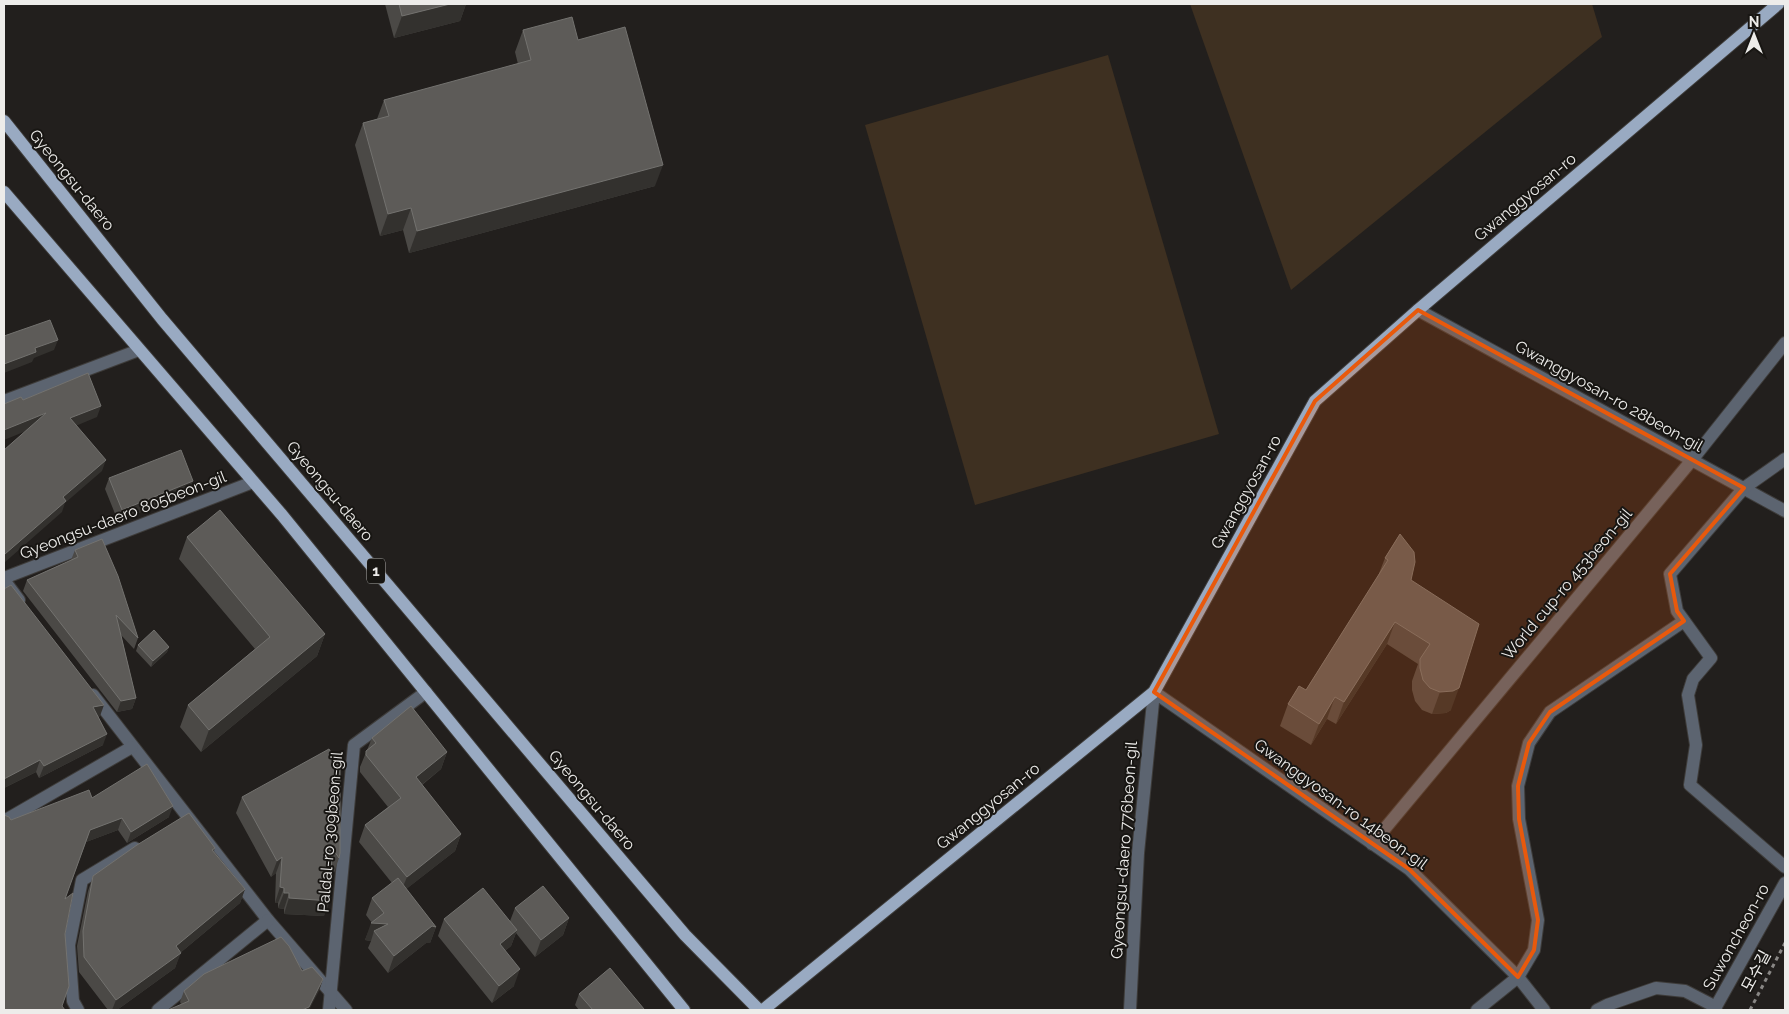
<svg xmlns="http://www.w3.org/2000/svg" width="1789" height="1014" viewBox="0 0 1789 1014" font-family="Raleway,'Noto Sans KR',sans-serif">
<rect width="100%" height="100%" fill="#221f1d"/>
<g fill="#3e3021">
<path d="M1190 4H1592L1602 37 1291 290Z"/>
<path d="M1108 55 1219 434 975 505 865 125Z"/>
</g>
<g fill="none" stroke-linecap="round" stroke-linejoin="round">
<defs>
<g id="minor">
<path d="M1418 310 1785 511"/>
<path d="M4 401 139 350"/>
<path d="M1785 459 1744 488 1670 574 1677 611 1711 658 1693 679 1688 695 1696 745 1690 785 1785 867"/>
<path d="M4 578 253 482"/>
<path d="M4 580 19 600"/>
<path d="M93 695 268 920 346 1010"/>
<path d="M4 821 132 747"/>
<path d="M1372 844 1692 460 1785 343"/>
<path d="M78 1010 73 1001 69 945 82 880 135 848"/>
<path d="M158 1010 268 920"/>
<path d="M329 1010 354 745 426 692"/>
<path d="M1130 1010 1138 853 1154 692 1409 869 1518 977 1544 1010"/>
<path d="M1477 1010 1518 977 1534 950 1538 920 1519 819 1518 786 1529 743 1550 712 1684 621"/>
<path d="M1597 1010 1607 1005 1656 988 1685 991 1716 1007"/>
<path d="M1714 1010 1785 883"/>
</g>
<g id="major">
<path d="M4 121 162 319 685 935 759 1010"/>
<path d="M4 192 282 515 684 1010"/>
<path d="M763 1010 1154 692 1315 401 1418 310 1778 4"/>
</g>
</defs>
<use href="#minor" stroke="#3e3c3a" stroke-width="14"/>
<use href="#major" stroke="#3e3c3a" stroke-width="14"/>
<path stroke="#898785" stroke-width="3" stroke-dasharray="4 4" stroke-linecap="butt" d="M1750 1010 1785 943"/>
<use href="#minor" stroke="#5c6470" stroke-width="12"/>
<use href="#major" stroke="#99aac2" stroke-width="12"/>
</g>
<g fill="#4b4946">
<path d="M385 4H466L460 21 394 38Z"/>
<path d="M523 30 578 40 655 186 409 253 403 230 380 236 355 145 363 123 377 119 384 100 518 64 515 52Z"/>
<path d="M109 478 189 493 118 521 105 489Z"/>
<path d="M1400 534 1411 580 1451 710 1446 713 1432 714 1422 710 1415 701 1412 690V681L1418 664 1387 644 1336 724 1327 719 1311 745 1280 726 1288 704 1306 690 1378 576 1385 558Z"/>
<path d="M187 537 325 634 317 656 201 752 180 727 188 705 255 649 179 559Z"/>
<path d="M75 550 138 638 134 649 121 635 136 698 132 709 117 712 23 591 27 580 71 560Z"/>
<path d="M4 589 100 716 98 717 103 745 39 778 36 772 4 788Z"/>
<path d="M138 645 169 647 167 652 151 667 136 651Z"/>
<path d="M372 738 447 752 441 769 422 785 461 834 455 851 406 889 436 927 430 943H426L388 973 368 948 371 941 365 940 372 923 366 915 372 898 392 883 359 842 365 825 388 807 360 772V767Z"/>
<path d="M242 797 340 853 339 858 334 873 331 870 324 916 284 914V909L278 908V903H275L276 873 271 877 236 813Z"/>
<path d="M92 798 169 817 127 843 118 830 86 842 65 899V934L62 1006 4 1010 11 820Z"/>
<path d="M215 848 214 851 245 889 240 903 180 953 175 968 117 1010H108L79 972 77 946 88 891 93 876Z"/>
<path d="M515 908 569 918 563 935 535 957 516 933 511 946 505 951 514 986 492 1003 438 936 444 919 510 921Z"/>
<path d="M302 971 323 979 319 991 181 1004 180 1002 184 991Z"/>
<path d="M579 994 644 1010H579L575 1005Z"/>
</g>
<g fill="#33312e">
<path d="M450 4H466L460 21 394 38 402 16Z"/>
<path d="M663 165 655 186 409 253 417 231Z"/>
<path d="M411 208 403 230 380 236 388 214Z"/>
<path d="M58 340 54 350 34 358 32 362 4 373V364L35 348Z"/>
<path d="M101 406 97 417 66 430 70 418Z"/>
<path d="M46 413 41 425 4 440V430Z"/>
<path d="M106 460 102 471 65 503 62 512 4 563V557L5 554 63 497Z"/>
<path d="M193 481 189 493 118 521 122 510Z"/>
<path d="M1395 622 1387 644 1336 724 1344 702Z"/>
<path d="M325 634 317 656 201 752 209 730Z"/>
<path d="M169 647 167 652 151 667 153 661Z"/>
<path d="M1459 688 1451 710 1446 713 1432 714 1440 692Z"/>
<path d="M1335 697 1327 719 1311 745 1319 724Z"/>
<path d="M136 698 132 709 117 712 121 701Z"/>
<path d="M104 705 100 716 89 719 93 707Z"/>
<path d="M107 734 103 745 39 778 44 766Z"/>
<path d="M447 752 441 769 410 794 416 777Z"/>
<path d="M40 760 36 772 4 788V779Z"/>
<path d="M173 806 169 817 127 843 131 832Z"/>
<path d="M122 818 118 830 86 842 90 830Z"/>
<path d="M461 834 455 851 400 894 407 877Z"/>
<path d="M282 857 276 873 271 877 277 861Z"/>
<path d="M280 887 284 888 278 903H275Z"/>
<path d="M245 889 240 903 174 958 181 953 175 968 117 1010H112L116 1000 176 946Z"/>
<path d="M284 893H289L284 909 278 908Z"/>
<path d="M289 898 330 901 324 916 284 914Z"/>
<path d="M569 918 563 935 535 957 541 940Z"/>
<path d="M371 923 388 924 374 931 371 941 365 940Z"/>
<path d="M432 926 436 927 430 943H426L388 973 394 956Z"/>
<path d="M517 930 511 946 493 961 500 944Z"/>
<path d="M520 969 514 986 492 1003 499 986Z"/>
<path d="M323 979 319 991 309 1010H302Z"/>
</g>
<g fill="#5d5b58" stroke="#73726f">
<path d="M399 4H450L402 16Z"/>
<path d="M572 17 578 40 625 27 663 165 417 231 411 208 388 214 363 123 389 116 384 100 531 60 523 30Z"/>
<path d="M50 320 58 340 35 348 36 352 4 364V336Z"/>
<path d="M88 373 101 406 70 418 106 460 63 497 66 501 5 554 4 552V450L46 413 4 430V404L21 397 23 400Z"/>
<path d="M181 450 193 481 122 510 109 478Z"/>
<path d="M220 510 325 634 209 730 188 705 270 637 187 537Z"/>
<path d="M1400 534 1414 552 1415 562 1411 580 1479 624 1459 688 1453 691 1440 692 1430 688 1423 680 1420 668V659L1430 644 1395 622 1344 702 1335 697 1319 724 1288 704 1299 686 1306 690 1388 560 1385 558Z"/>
<path d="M102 539 118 576 138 638 116 615 136 698 121 701 27 580 78 557 75 550Z"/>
<path d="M11 585 104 705 93 707 107 734 44 766 40 760 4 779V589Z"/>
<path d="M154 630 169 647 153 661 138 645Z"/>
<path d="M411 706 447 752 416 777 461 834 407 877 365 825 401 798 366 755V751L376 743 372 738Z"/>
<path d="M329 749 340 768V853L339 858 332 848 330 901 289 898V893H284V888L280 887 282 857 277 861 242 797Z"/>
<path d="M147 764 173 806 131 832 122 818 90 830 65 899 73 893 65 934 69 986 62 1006 65 1010H4V815L9 817 11 820 89 790 92 798Z"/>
<path d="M189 813 215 848 212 850 245 889 176 946 181 953 116 1000 84 957 83 931 93 876 137 845Z"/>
<path d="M398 878 436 927 432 926 394 956 374 931 388 924 371 923 384 913 372 898Z"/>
<path d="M543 886 569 918 541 940 515 908Z"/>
<path d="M483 888 517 930 500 944 520 969 499 986 444 919Z"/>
<path d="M281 937 289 946 302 971 312 967 323 979 309 1007 302 1010H168L189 1001 184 991 204 974Z"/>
<path d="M610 968 644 1009 643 1010H593L579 994Z"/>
</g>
<path fill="#e8590c" fill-opacity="0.2" stroke="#e8590c" stroke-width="4" stroke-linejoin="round" d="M1418 310 1744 488 1670 574 1677 611 1684 621 1550 712 1529 743 1518 786 1519 819 1538 920 1534 950 1518 977 1409 869 1154 692 1315 401Z"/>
<g text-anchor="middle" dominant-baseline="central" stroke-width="4" stroke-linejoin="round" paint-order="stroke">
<rect fill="#181613" stroke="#adacaa" stroke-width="1" x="367" y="558.5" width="18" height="25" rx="4"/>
<g font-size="15" font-weight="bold" fill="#edecea">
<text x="376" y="571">1</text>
</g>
<g font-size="16" fill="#edecea" stroke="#181613">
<text transform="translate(72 180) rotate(51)">Gyeongsu-daero</text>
<text transform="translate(1525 197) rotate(-40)">Gwanggyosan-ro</text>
<text transform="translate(1609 396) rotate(29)">Gwanggyosan-ro 28beon-gil</text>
<text transform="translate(330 491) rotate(50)">Gyeongsu-daero</text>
<text transform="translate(1246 492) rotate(-61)">Gwanggyosan-ro</text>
<text transform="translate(123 515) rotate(-21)">Gyeongsu-daero 805beon-gil</text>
<text transform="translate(1567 584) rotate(-50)">World cup-ro 453beon-gil</text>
<text transform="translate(592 800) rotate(50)">Gyeongsu-daero</text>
<text transform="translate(1341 804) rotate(36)">Gwanggyosan-ro 14beon-gil</text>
<text transform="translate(988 806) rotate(-39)">Gwanggyosan-ro</text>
<text transform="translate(330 832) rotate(-85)">Paldal-ro 309beon-gil</text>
<text transform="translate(1124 850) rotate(-86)">Gyeongsu-daero 776beon-gil</text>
<text transform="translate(1736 937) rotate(-61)">Suwoncheon-ro</text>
<text transform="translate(1756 971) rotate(-62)">모수길</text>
</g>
</g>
<rect width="1789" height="1014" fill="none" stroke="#edecea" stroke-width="10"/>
<g transform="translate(1754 35)" stroke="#181613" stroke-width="4" paint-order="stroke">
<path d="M0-4L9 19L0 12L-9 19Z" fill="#edecea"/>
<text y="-8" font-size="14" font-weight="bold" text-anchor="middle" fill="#edecea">N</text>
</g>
</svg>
